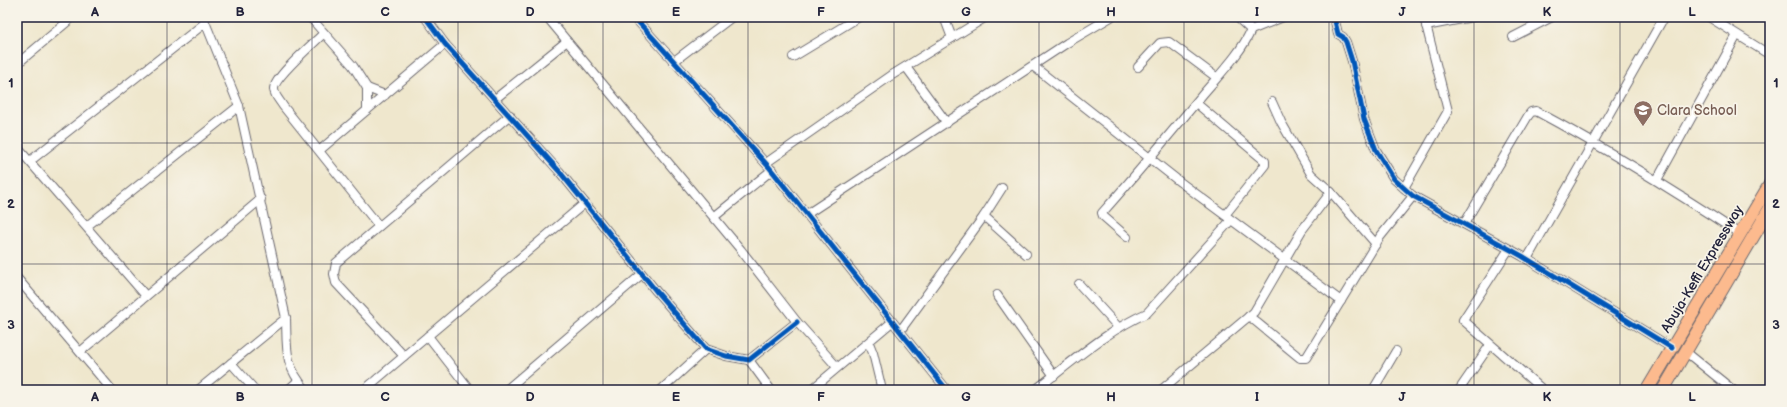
<svg xmlns="http://www.w3.org/2000/svg" width="1787" height="407" viewBox="0 0 1787 407" font-family="'Balsamiq Sans',sans-serif">
<rect width="100%" height="100%" fill="#f7f3e8"/>
<filter id="ink" filterUnits="userSpaceOnUse"><feTurbulence type="fractalNoise" baseFrequency=".025" numOctaves="2"/><feDisplacementMap in="SourceGraphic" scale="8" xChannelSelector="R" yChannelSelector="G"/><feConvolveMatrix kernelMatrix="1 2 1 2 8 2 1 2 1" color-interpolation-filters="sRGB"/></filter>
<filter id="wash" filterUnits="userSpaceOnUse"><feTurbulence type="fractalNoise" baseFrequency=".012" numOctaves="4" result="noise"/><feDisplacementMap in="SourceGraphic" scale="16" xChannelSelector="R" yChannelSelector="G"/><feGaussianBlur stdDeviation="0.9" result="paint"/><feColorMatrix in="noise" values="0 0 0 0 0 0 0 0 0 0 0 0 0 0 0 0 0 1.4 0 .05"/><feComposite in="paint" operator="in"/></filter>
<g filter="url(#wash)">
<rect width="100%" height="100%" fill="#efe7cd"/>
</g>
<g filter="url(#ink)">
<g fill="none" stroke-linecap="round" stroke-linejoin="round">
<defs>
<g id="minor">
<path d="M203 17 239 106 286 318C287 350 284 365 306 390"/>
<path d="M310 17 353 66 367 88V110"/>
<path d="M425 17 445 44 559 171 656 291 706 349 726 356 749 360 797 322"/>
<path d="M547 17 741 250 797 322 837 367"/>
<path d="M634 17 769 167 947 390"/>
<path d="M944 17 952 38"/>
<path d="M1237 17 1251 30"/>
<path d="M1334 17 1338 34 1343 37 1346 42 1352 61 1364 119 1376 150 1394 179 1413 196 1522 256 1672 348"/>
<path d="M1709 17 1770 55"/>
<path d="M1426 26 1472 17"/>
<path d="M324 33C314 43 274 77 274 89 274 95 280 101 283 106L379 226"/>
<path d="M1513 37 1552 17"/>
<path d="M793 57 859 17"/>
<path d="M673 62 732 17"/>
<path d="M17 64 73 17"/>
<path d="M1033 66 1180 182 1341 301"/>
<path d="M906 67 947 123"/>
<path d="M1138 67 1160 43 1169 42 1216 77"/>
<path d="M367 88 385 95"/>
<path d="M495 99 567 41"/>
<path d="M1272 102 1281 122 1311 174 1331 192 1376 244"/>
<path d="M1196 103 1265 161V165L1225 215"/>
<path d="M17 147 146 296"/>
<path d="M320 150 445 44"/>
<path d="M30 161 205 23"/>
<path d="M766 163 892 75 986 17"/>
<path d="M1657 180 1737 35"/>
<path d="M1404 188 1448 111 1424 17"/>
<path d="M807 214 1067 43 1111 17"/>
<path d="M984 216 1026 254"/>
<path d="M714 217 772 170"/>
<path d="M1464 224 1528 116 1531 112 1536 111C1607 149 1673 190 1740 234"/>
<path d="M87 226 239 106"/>
<path d="M1127 237 1103 216 1102 213C1137 174 1170 134 1203 94 1219 75 1242 52 1251 30L1283 17"/>
<path d="M1509 249 1463 320 1543 390"/>
<path d="M1527 259 1664 17"/>
<path d="M17 278 112 390"/>
<path d="M1079 284 1119 328"/>
<path d="M997 295 1054 376"/>
<path d="M1249 316 1300 358H1306L1380 237 1413 196"/>
<path d="M900 331 984 216 1002 188"/>
<path d="M428 336 470 390"/>
<path d="M869 343 873 353 881 386 880 390"/>
<path d="M80 352 261 199"/>
<path d="M1686 352 1733 390"/>
<path d="M404 356 336 283 334 274 336 263 510 115"/>
<path d="M749 360 771 390"/>
<path d="M231 363 255 390"/>
<path d="M198 390 286 318"/>
<path d="M288 390 298 381"/>
<path d="M364 390 585 203"/>
<path d="M506 390 642 274"/>
<path d="M661 390 706 349"/>
<path d="M811 390 892 322"/>
<path d="M1035 390C1071 363 1106 331 1147 313L1231 220"/>
<path d="M1161 390 1254 312 1302 230 1331 192"/>
<path d="M1373 390 1396 351"/>
<path d="M1459 390 1490 345"/>
</g>
<g id="highway">
<path d="M1647 390 1770 184"/>
<path d="M1663 390 1770 208"/>
</g>
</defs>
<use href="#minor" stroke="#6a676e" stroke-width="10"/>
<use href="#highway" stroke="#6a676e" stroke-width="14"/>
<use href="#minor" stroke="#fff" stroke-width="8"/>
<use href="#highway" stroke="#fcba8e" stroke-width="12"/>
<defs>
<g id="cycleway">
<path d="M425 17 445 44 559 171 656 291 706 349 726 356 749 360 797 322"/>
<path d="M634 17 769 167 947 390"/>
<path d="M1334 17 1338 34 1343 37 1346 42 1352 61 1364 119 1376 150 1394 179 1413 196 1522 256 1672 348"/>
</g>
</defs>
<use href="#cycleway" stroke="#f7f3e8" stroke-width="8"/>
<use href="#cycleway" stroke="#0057b8" stroke-width="5"/>
</g>
</g>
<path fill="none" stroke="#22223b" stroke-width="1" stroke-opacity="0.55" d="M167 17V390M312 17V390M458 17V390M603 17V390M748 17V390M894 17V390M1039 17V390M1184 17V390M1329 17V390M1474 17V390M1620 17V390M17 143H1770M17 264H1770"/>
<defs>
<symbol id="school-pin" viewBox="-11 -11 22 30"><path d="M0 17L-7.5 6A9.5 9.5 0 1 1 7.5 6Z" fill="#8d6e63" stroke="#f7f3e8"/><path d="M0-5L7-2L0 1L-7-2ZM-4 1L0 2.5L4 1V4Q0 6-4 4Z" fill="#fff"/></symbol>
</defs>
<g fill-rule="evenodd">
<use href="#school-pin" x="1632" y="99" width="22" height="30"/>
</g>
<g text-anchor="middle" dominant-baseline="central" stroke-width="3.5" stroke-linejoin="round" paint-order="stroke">
<g font-size="14" fill="#785e54" stroke="#f7f3e8" text-anchor="start">
<text x="1657" y="110">Clara School</text>
</g>
<g font-size="14" fill="#22223b" stroke="#f7f3e8">
<text transform="translate(1702 269) rotate(-59)">Abuja-Keffi Expressway</text>
</g>
</g>
<rect width="1787" height="407" fill="none" stroke="#f7f3e8" stroke-width="44"/>
<rect x="22" y="22" width="1743" height="363" fill="none" stroke="#22223b" stroke-width="1.5"/>
<g font-size="13" text-anchor="middle" font-weight="bold" fill="#22223b">
<text x="95" y="16">A</text>
<text x="240" y="16">B</text>
<text x="385" y="16">C</text>
<text x="530" y="16">D</text>
<text x="676" y="16">E</text>
<text x="821" y="16">F</text>
<text x="966" y="16">G</text>
<text x="1111" y="16">H</text>
<text x="1257" y="16">I</text>
<text x="1402" y="16">J</text>
<text x="1547" y="16">K</text>
<text x="1692" y="16">L</text>
<text x="11" y="87">1</text>
<text x="1776" y="87">1</text>
<text x="11" y="208">2</text>
<text x="1776" y="208">2</text>
<text x="11" y="329">3</text>
<text x="1776" y="329">3</text>
<text x="95" y="401">A</text>
<text x="240" y="401">B</text>
<text x="385" y="401">C</text>
<text x="530" y="401">D</text>
<text x="676" y="401">E</text>
<text x="821" y="401">F</text>
<text x="966" y="401">G</text>
<text x="1111" y="401">H</text>
<text x="1257" y="401">I</text>
<text x="1402" y="401">J</text>
<text x="1547" y="401">K</text>
<text x="1692" y="401">L</text>
</g>
</svg>
